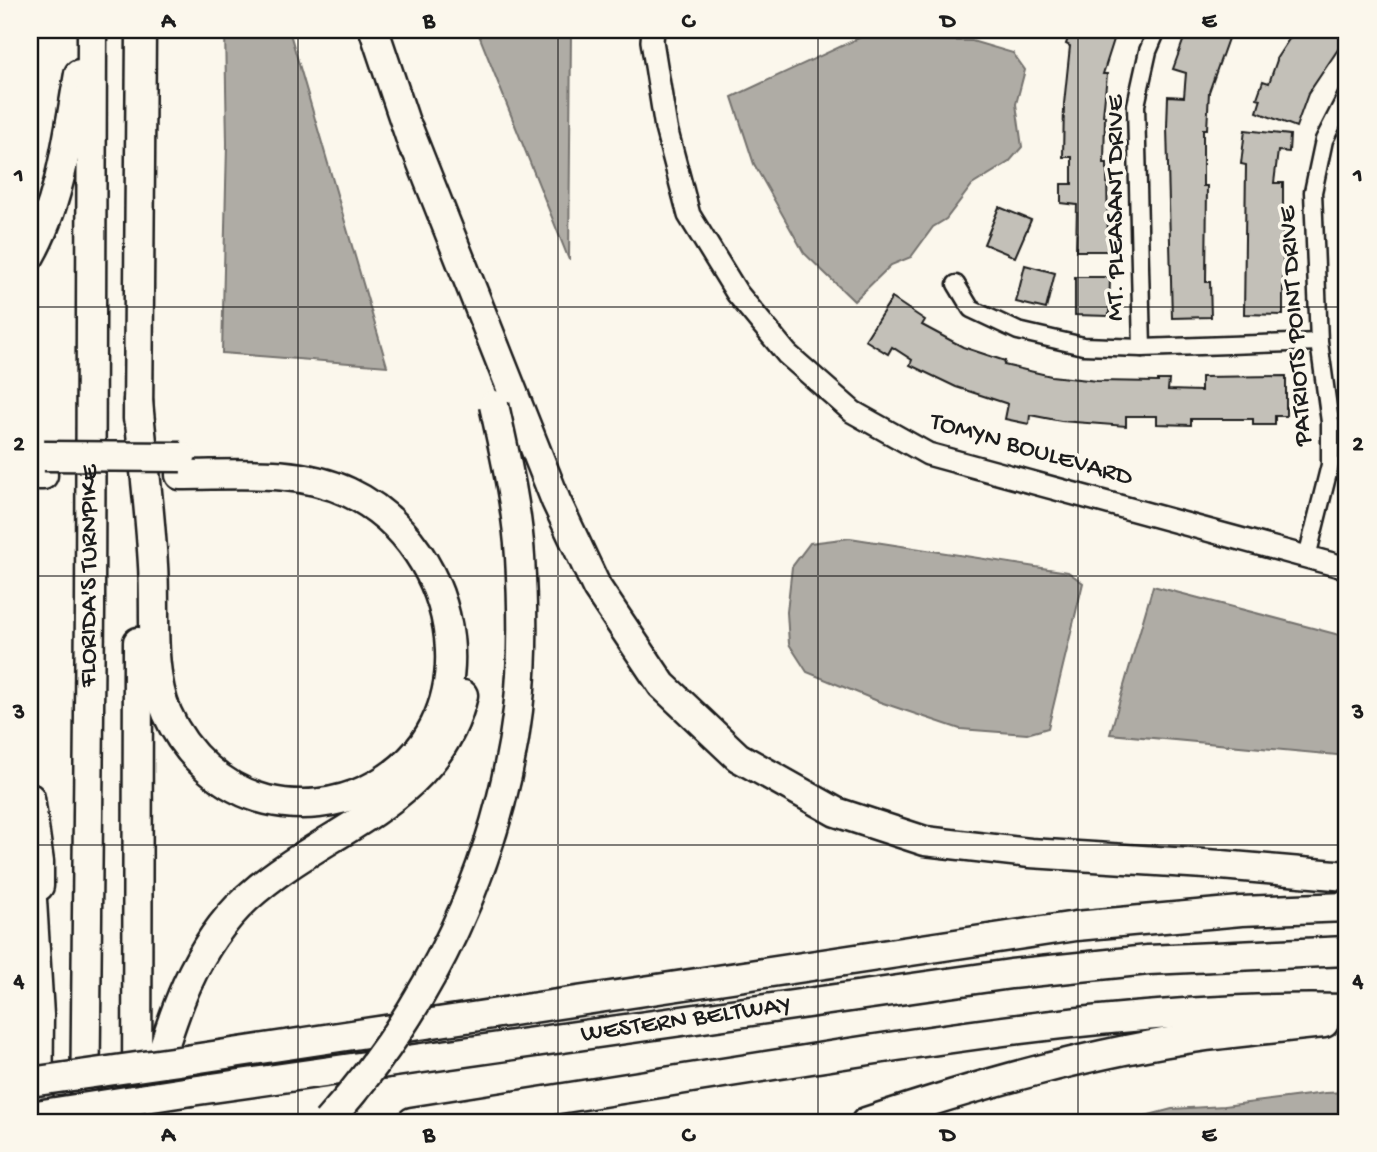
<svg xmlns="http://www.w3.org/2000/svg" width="1377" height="1152" viewBox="0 0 1377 1152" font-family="'Gochi Hand',sans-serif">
<rect width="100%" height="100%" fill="#fbf7ec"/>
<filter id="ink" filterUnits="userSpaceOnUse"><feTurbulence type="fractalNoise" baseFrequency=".0143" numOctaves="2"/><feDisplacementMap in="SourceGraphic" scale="14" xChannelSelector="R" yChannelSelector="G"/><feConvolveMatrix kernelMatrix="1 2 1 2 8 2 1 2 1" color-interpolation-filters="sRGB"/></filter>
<g filter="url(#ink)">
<g fill="#afaca5" stroke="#74726e" stroke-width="2">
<path d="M225 30H289L387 366 222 353 227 144Z"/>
<path d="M477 30H571L569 260Z"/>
<path d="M876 30 919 40 972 41 1013 53 1025 70 1016 104 1022 147 1009 162 972 185 946 219 933 227 911 257 891 265 854 301 804 253 754 164 732 97Z"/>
<path d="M850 538 1068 572 1083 583 1048 728 1027 734 960 729 880 702 807 672 789 644 787 612 792 567 810 543Z"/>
<path d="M1153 586 1347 637V756L1110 734Z"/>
<path d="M1347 1092V1122H1122L1172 1109 1224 1106 1325 1093Z"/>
</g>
<g fill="#c3c0b8" stroke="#1c1c1c" stroke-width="2">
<path d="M1071 30H1117L1103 74H1107L1103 116H1105L1104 163H1107L1108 251H1076L1077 205 1061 203V184H1072V157H1063L1064 104 1070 46 1066 44Z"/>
<path d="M1187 30H1231L1209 92 1207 129H1203V186H1207L1206 282H1210L1211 317 1172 318 1167 127 1168 96 1184 97 1186 73 1173 69Z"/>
<path d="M1295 30H1347V50L1341 45 1308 94 1296 127 1257 112 1261 99 1257 98 1263 81 1269 83 1277 60 1276 59Z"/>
<path d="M1245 130 1290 135 1289 152 1278 151 1274 183H1283V315L1244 314 1246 165 1241 164Z"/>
<path d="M999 207 1031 220 1015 257 984 244Z"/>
<path d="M1025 265 1055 273 1046 309 1016 302Z"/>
<path d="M1075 277H1110L1109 316 1075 315Z"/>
<path d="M892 298 925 320 922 325 963 347 1005 361 1004 365 1051 376 1097 381 1158 382V380H1169L1168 390 1201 391V377L1286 376V416H1275V425H1253V419H1191V425L1157 424V416H1126V426L1061 421 1030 415 1029 424 1005 419 1008 404 956 387 910 365 912 360 892 347 888 354 865 340Z"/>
</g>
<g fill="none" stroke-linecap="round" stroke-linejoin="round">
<defs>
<g id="street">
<path d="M956 284 971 309 1018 331 1083 346 1142 348 1319 342"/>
<path d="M1142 348 1136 105 1148 51 1157 30"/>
<path d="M1307 557 1330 465V422L1319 342 1313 192 1324 140 1347 95"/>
</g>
<path id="secondary" d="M653 30 652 41 666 128 689 215 737 293 787 354 853 412 928 454 1347 568"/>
<g id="highway">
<path d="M374 30 413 146"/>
<path d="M408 128 556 501 597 588 662 685 738 757 836 812 925 841 1030 853 1221 865 1347 876"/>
<path d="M30 256C61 201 68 136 79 74"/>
<path d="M138 401C143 456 150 511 153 565 156 611 149 671 167 713 185 754 222 789 267 800 301 808 337 804 368 789 495 729 464 546 348 492 296 468 236 475 180 475"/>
<path d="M138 419 141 30"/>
<path d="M30 475H43"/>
<path d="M30 798 39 862V886"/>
<path d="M30 867 39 1015 38 1122"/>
<path d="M193 1059 1076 926 1241 911 1347 907"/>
<path d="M152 1086C172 1017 193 948 247 898 323 828 438 805 463 695"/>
<path id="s1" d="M191 1091 1011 974 1148 960 1347 951"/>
<path id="s2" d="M85 1122 90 609 92 30"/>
<path d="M137 1122 138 642"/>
<path d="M412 1122C543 1102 674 1081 805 1060 984 1032 1165 1005 1347 1009"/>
<path d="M866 1122C977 1085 1091 1052 1207 1036 1246 1031 1285 1027 1324 1023"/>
</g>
</defs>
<use href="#street" stroke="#1c1c1c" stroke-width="21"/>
<use href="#secondary" stroke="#1c1c1c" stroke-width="26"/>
<use href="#highway" stroke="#1c1c1c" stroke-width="33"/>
<use href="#street" stroke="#fbf7ec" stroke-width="16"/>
<use href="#secondary" stroke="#fbf7ec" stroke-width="21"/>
<use href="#highway" stroke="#fbf7ec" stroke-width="28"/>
<defs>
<g id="highway-bridge">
<path d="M44 456 181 457"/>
<path d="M30 1082 193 1059"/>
<path d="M30 1116 191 1091"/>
<path d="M327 1122C429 1010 500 862 518 710 524 659 523 608 520 557 517 506 505 455 494 405"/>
</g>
</defs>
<use href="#highway-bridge" stroke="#1c1c1c" stroke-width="33" stroke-linecap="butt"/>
<use href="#highway-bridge" stroke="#fbf7ec" stroke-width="28"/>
</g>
</g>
<path fill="none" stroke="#1c1c1c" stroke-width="2" stroke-opacity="0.55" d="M298 30V1122M558 30V1122M818 30V1122M1078 30V1122M30 307H1347M30 576H1347M30 845H1347"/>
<g text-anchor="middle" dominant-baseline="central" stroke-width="7" stroke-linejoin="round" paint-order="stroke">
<g font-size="26" fill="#1c1c1c" stroke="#fbf7ec">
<text transform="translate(1117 208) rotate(-90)">MT. PLEASANT DRIVE</text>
<text transform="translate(1297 326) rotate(-94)">PATRIOTS POINT DRIVE</text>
<text transform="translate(1031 451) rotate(16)">TOMYN BOULEVARD</text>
<text stroke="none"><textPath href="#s2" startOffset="546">FLORIDA'S TURNPIKE</textPath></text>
<text stroke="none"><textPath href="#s1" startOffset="500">WESTERN BELTWAY</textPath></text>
</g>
</g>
<rect width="1377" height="1152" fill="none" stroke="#fbf7ec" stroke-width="77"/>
<rect x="38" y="38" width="1300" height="1076" fill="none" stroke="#1c1c1c" stroke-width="2.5"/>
<g font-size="23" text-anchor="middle" font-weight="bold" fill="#1c1c1c">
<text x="168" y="27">A</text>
<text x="429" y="27">B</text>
<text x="688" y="27">C</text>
<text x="948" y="27">D</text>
<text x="1209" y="27">E</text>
<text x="19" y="181">1</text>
<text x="1358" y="181">1</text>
<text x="19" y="450">2</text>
<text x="1358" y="450">2</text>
<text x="19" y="718">3</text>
<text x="1358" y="718">3</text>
<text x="19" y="987">4</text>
<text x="1358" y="987">4</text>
<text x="168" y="1141">A</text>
<text x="429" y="1141">B</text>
<text x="688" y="1141">C</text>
<text x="948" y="1141">D</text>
<text x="1209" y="1141">E</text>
</g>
</svg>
